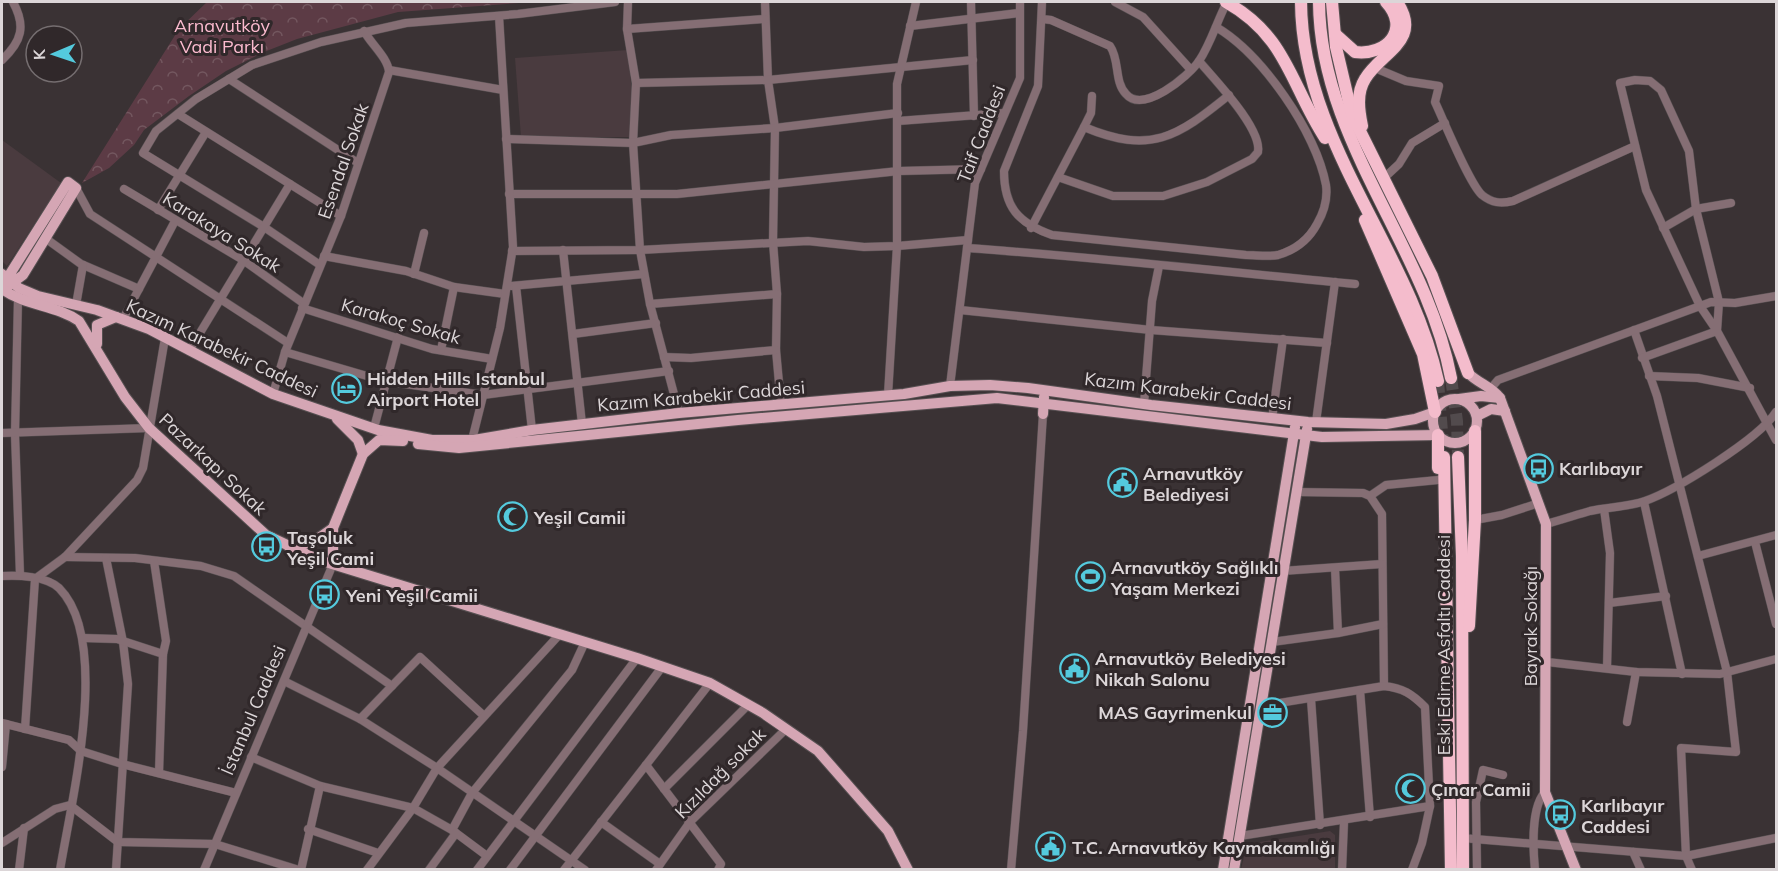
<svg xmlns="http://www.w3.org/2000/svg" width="1778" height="871" viewBox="0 0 1778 871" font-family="Mulish,sans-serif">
<defs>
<pattern id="park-crowns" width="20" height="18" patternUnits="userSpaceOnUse" patternTransform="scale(1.5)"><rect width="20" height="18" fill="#5c3b45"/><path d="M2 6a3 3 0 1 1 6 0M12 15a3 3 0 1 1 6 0" fill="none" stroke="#73575f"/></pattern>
</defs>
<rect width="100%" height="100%" fill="#3a3234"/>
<g fill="#4a3b3f">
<path d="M628 50 636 137H521L515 58Z"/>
<path d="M2 140 61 183 7 266 2 261Z"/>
<path d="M1330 831 1335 835V869H1241L1247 844Z"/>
</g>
<path fill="url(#park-crowns)" d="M207 2H533L398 12 297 39 264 52 226 71 189 96 144 130 134 145 109 168 82 183 179 29Z"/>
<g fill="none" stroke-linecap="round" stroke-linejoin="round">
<g stroke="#524b4d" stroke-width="12" stroke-dasharray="12 6" stroke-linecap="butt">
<path d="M1451 378 1457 421 1458 457"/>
<path d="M1438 381 1444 457"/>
</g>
<defs>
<g id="minor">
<path d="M628 2 627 29 636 83 633 143 640 250 650 304 679 413"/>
<path d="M765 2 768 80 775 128 773 242 777 294 776 350 781 405"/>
<path d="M971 2 974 116"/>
<path d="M1042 2 1038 86 1004 171C1004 207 1018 223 1052 235L1246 255C1256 255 1269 257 1278 255 1295 250 1309 239 1317 224 1324 212 1328 200 1326 185 1316 132 1262 54 1216 27"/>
<path d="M1115 2 1143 17 1191 70"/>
<path d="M1042 19 1051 20 1110 46C1120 60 1114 82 1126 94 1143 114 1188 77 1199 61 1211 43 1217 21 1227 2"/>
<path d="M910 26 1019 13"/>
<path d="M627 29 765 19"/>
<path d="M2 60C22 41 26 26 13 2"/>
<path d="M1375 68 1406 81 1439 86 1435 102C1444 121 1469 183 1482 195 1492 203 1501 204 1513 201L1635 146"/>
<path d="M389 70 503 90"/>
<path d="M229 79 358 163"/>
<path d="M636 83 768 80 973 60"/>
<path d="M178 114 341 216"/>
<path d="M898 121 1004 113"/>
<path d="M1084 127C1151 155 1177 137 1229 95"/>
<path d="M506 139 633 143 671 135 775 128 898 113"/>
<path d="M1058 177 1113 196H1163L1207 182 1252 159 1258 152C1262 128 1214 79 1199 61"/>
<path d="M1384 178 1399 164 1412 143 1445 123"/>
<path d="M76 188 90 214 288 343"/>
<path d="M124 189 243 260 303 303"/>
<path d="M509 194H677L899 171 981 169"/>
<path d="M158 210 206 132"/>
<path d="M1031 228 1084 127 1091 113 1092 96"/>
<path d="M1663 228 1696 209 1731 203"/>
<path d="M45 238 81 264 139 289"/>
<path d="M967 248C1096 257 1226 272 1355 284"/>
<path d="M563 250 582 424"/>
<path d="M512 251 640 250 808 241 864 247 897 246 968 240"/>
<path d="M324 256 406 271 454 287 505 294"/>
<path d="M320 265 264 227 143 153 156 131 196 99 252 65 321 42 406 23 518 14 615 2"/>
<path d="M414 274 424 233"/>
<path d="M511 286 644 274"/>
<path d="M516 286 532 430"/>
<path d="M18 299 15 434 20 575"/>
<path d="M650 304 777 294"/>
<path d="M76 305 83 265"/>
<path d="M302 308 432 349 492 359"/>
<path d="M960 310 1151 330 1327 343"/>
<path d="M123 319 175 221"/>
<path d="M1634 330 1657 396 1727 672 1736 752 1681 748 1686 856 1692 870"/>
<path d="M573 334 656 323"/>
<path d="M441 350 454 287"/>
<path d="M189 351 290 184"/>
<path d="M285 352 384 381 483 395 669 371"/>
<path d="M664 357 691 358 776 350"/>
<path d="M1642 358 1717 331 1719 302 1696 209 1689 151 1661 90 1650 81 1635 80 1620 83 1646 190 1700 306 1717 331 1776 440"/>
<path d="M1649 376 1698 378 1750 388"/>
<path d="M950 386 975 183 1020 78V2"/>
<path d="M1492 387 1498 380 1711 302 1735 303 1776 296"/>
<path d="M273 394 285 352 341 216 389 72C388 58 371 44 364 31"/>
<path d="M888 395 897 246V84L916 2"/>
<path d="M1144 404 1152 301 1159 266"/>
<path d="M1272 419 1283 339"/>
<path d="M1316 422 1335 282"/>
<path d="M374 428 398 337"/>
<path d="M2 433 149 428"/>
<path d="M472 440 500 328 513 247 499 16"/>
<path d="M1296 492 1363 493 1370 496 1382 514 1384 686"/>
<path d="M1370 496 1386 485 1438 480"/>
<path d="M1644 502 1682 674"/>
<path d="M1604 509 1610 553 1607 668"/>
<path d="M1475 520 1502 515 1539 503"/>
<path d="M1546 524C1561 520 1576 515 1590 511 1608 507 1628 507 1645 501 1676 490 1759 439 1776 412"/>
<path d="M1755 542 1776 624"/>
<path d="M1698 556 1776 535"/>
<path d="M65 557 135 558 201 566 234 576 392 686"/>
<path d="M106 558 123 642 128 684 116 870"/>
<path d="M154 561 166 641 163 654 159 773"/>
<path d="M1335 568 1338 633"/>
<path d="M1282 571 1382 564"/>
<path d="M2 576C18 575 46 576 59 588 112 641 71 802 60 870"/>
<path d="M1609 603 1666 596"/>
<path d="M83 638 117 639 163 654"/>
<path d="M1272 642 1338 633 1383 624"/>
<path d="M1547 662 1636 672 1720 674 1776 659"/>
<path d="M284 681 360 719 437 768 585 870"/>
<path d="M1360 690 1370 817"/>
<path d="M1311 699 1320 825"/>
<path d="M1261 706 1384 686C1403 688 1412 694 1425 707L1430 806 1422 843 1412 870"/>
<path d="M360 719 420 657 483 715"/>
<path d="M1627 722 1636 672"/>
<path d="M2 723 69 740 81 751 122 764 236 793"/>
<path d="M25 729 35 579 65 557 137 480 143 468 165 338"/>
<path d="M251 757 320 786 413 808 452 830 487 856"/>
<path d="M646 765 721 864 718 870"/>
<path d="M2 767 6 724"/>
<path d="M664 789 748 705"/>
<path d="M601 822 660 864"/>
<path d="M308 829 378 853"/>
<path d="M452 830 472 793 572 670 585 642"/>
<path d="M1240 836 1430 806"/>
<path d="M1462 838 1686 856 1776 838"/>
<path d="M2 843 55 809 70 805 118 842 215 844 299 870"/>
<path d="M1633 852 1641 870"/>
<path d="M19 870 24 828"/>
<path d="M204 870 333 564"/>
<path d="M301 870 320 786"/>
<path d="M367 870 413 808 437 768 559 635"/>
<path d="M429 870 456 833"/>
<path d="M477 870 637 658"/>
<path d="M510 870 662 667"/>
<path d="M564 870 710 683"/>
<path d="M656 870 690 822 786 729"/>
<path d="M1011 870 1023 731 1043 414"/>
<path d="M1342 870 1344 822"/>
<path d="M1477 870 1476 802 1483 770 1503 775"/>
<path d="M1535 870C1533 849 1531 807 1545 792"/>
</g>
<g id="major">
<path d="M2 274 19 288 38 296 97 310 149 329 273 394 378 430 432 440H474L532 430 679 413 904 394 950 386 990 385 1028 388 1151 405 1308 422 1386 424 1415 419 1435 412"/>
<path d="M3 285 68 182 76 188 23 275 8 286"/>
<path d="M2 289C26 306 56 305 79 321L125 397 149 428 266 535 319 560 637 658 710 683 763 713 818 751 888 831 908 870"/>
<path d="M97 344V325L116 317"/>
<path d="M1468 373C1479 384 1491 386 1500 398L1546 524 1545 792 1576 870"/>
<circle cx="1455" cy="421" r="22"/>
<path d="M1459 399 1481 396 1500 398"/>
<path d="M1043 414 1044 397"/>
<path d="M1477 416 1491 409 1505 411"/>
<path d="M337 419 358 440 363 454"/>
<path d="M418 444 459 448 738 420 997 398 1322 437 1438 435"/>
<path d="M289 547 313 542 333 528"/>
<path d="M333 564V528L363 454 379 440 403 441"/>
<path d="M1223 870 1295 427"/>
<path d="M1234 870 1307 429"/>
</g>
<g id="highway">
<path d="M1226 2C1287 36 1290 84 1325 138"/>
<path d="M1301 2C1302 142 1409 248 1438 381"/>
<path d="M1319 2C1320 141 1426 246 1451 378"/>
<path d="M1332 2 1336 47 1352 115 1432 276 1468 373"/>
<path d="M1335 34 1355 52C1387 56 1411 29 1386 2"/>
<path d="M1362 126C1359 111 1356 93 1365 79 1381 52 1423 41 1397 2"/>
<path d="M1365 220 1423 354 1435 412"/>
<path d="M1438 435V468"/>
<path d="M1444 457 1451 870"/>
<path d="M1458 457 1462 556 1463 870"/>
<path d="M1469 626 1475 520V431"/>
</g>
</defs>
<use href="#minor" stroke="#575052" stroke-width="9"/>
<use href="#major" stroke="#575052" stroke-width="12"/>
<use href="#highway" stroke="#575052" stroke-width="14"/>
<use href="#minor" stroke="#856e74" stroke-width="8"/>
<use href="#major" stroke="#d5a6b4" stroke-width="10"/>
<use href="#highway" stroke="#f4bccc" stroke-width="12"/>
</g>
<defs>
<symbol id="hotel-ring" viewBox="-11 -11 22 22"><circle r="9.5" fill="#30282a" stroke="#54cadd" stroke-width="1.5"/><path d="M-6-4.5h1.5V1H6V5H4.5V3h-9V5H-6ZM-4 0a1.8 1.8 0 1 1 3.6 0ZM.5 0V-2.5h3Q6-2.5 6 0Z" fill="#54cadd"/></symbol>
<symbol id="bus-ring" viewBox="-11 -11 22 22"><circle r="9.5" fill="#30282a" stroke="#54cadd" stroke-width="1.5"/><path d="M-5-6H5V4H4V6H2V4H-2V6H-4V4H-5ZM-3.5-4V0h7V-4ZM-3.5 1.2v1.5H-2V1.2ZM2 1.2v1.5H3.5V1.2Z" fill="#54cadd"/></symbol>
<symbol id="civic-ring" viewBox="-11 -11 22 22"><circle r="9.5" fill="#30282a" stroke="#54cadd" stroke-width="1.5"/><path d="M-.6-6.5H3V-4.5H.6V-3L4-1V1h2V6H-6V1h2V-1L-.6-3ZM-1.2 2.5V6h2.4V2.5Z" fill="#54cadd"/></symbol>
<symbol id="mosque-ring" viewBox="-11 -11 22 22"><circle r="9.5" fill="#30282a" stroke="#54cadd" stroke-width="1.5"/><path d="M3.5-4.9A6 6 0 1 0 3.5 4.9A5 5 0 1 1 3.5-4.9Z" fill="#54cadd"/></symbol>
<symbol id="stadium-ring" viewBox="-11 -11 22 22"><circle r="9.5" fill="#30282a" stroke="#54cadd" stroke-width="1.5"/><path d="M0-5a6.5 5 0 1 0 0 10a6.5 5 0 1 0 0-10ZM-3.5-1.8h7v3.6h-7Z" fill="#54cadd"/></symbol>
<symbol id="office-ring" viewBox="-11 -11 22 22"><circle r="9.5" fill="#30282a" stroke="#54cadd" stroke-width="1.5"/><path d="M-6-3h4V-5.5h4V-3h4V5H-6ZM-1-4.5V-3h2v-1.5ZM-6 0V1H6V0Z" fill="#54cadd"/></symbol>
</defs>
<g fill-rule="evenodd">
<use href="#hotel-ring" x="330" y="372" width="33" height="33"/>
<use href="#bus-ring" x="1522" y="452" width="33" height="33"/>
<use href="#civic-ring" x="1106" y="466" width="33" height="33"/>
<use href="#mosque-ring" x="496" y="500" width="33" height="33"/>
<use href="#bus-ring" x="250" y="530" width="33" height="33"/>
<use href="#stadium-ring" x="1074" y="560" width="33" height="33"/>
<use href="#bus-ring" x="308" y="578" width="33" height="33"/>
<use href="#civic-ring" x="1058" y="652" width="33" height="33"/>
<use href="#office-ring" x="1256" y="696" width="33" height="33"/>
<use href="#mosque-ring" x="1394" y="772" width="33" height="33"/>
<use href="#bus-ring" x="1544" y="798" width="33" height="33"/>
<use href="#civic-ring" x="1034" y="830" width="33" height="33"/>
</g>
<g text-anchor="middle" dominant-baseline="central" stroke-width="6" stroke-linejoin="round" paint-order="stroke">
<g font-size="18" fill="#fcbbcf" stroke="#30282a">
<text x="222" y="25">Arnavutköy<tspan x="222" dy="21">Vadi Parkı</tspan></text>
</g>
<g font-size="18" fill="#dcd6d8" stroke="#30282a">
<text transform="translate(981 134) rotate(-69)">Taif Caddesi</text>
<text transform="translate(343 161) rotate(-71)">Esendal Sokak</text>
<text transform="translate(222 232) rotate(32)">Karakaya Sokak</text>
<text transform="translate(401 321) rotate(16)">Karakoç Sokak</text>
<text transform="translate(222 348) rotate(25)">Kazım Karabekir Caddesi</text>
<text transform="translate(1188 391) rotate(7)">Kazım Karabekir Caddesi</text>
<text transform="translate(701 396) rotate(-5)">Kazım Karabekir Caddesi</text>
<text transform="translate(213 464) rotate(43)">Pazarkapı Sokak</text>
<text transform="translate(1530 626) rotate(-90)">Bayrak Sokağı</text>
<text transform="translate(1443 645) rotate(-90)">Eski Edirne Asfaltı Caddesi</text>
<text transform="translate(253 710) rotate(-67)">İstanbul Caddesi</text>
<text transform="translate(720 773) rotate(-45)">Kızıldağ sokak</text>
</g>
<g font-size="18" font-weight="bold" fill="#dcd6d8" stroke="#30282a" text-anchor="start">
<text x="367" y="378">Hidden Hills Istanbul<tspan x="367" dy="21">Airport Hotel</tspan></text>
<text x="1559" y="468">Karlıbayır</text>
<text x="1143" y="473">Arnavutköy<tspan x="1143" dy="21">Belediyesi</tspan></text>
<text x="534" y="517">Yeşil Camii</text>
<text x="287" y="537">Taşoluk<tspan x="287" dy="21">Yeşil Cami</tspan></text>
<text x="1111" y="567">Arnavutköy Sağlıklı<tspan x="1111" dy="21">Yaşam Merkezi</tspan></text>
<text x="346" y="595">Yeni Yeşil Camii</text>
<text x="1095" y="658">Arnavutköy Belediyesi<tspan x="1095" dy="21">Nikah Salonu</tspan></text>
<text x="1252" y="712" text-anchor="end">MAS Gayrimenkul</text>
<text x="1431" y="789">Çınar Camii</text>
<text x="1581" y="805">Karlıbayır<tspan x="1581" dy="21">Caddesi</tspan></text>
<text x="1072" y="847">T.C. Arnavutköy Kaymakamlığı</text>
</g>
</g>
<rect width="1778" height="871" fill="none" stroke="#dcd6d8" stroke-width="6"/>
<g transform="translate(54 54) rotate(268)"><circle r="28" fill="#30282a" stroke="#756e70" stroke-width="1.5"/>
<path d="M0-4.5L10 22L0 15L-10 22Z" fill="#54cadd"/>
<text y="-9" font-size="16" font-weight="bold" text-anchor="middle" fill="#dcd6d8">K</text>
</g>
</svg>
